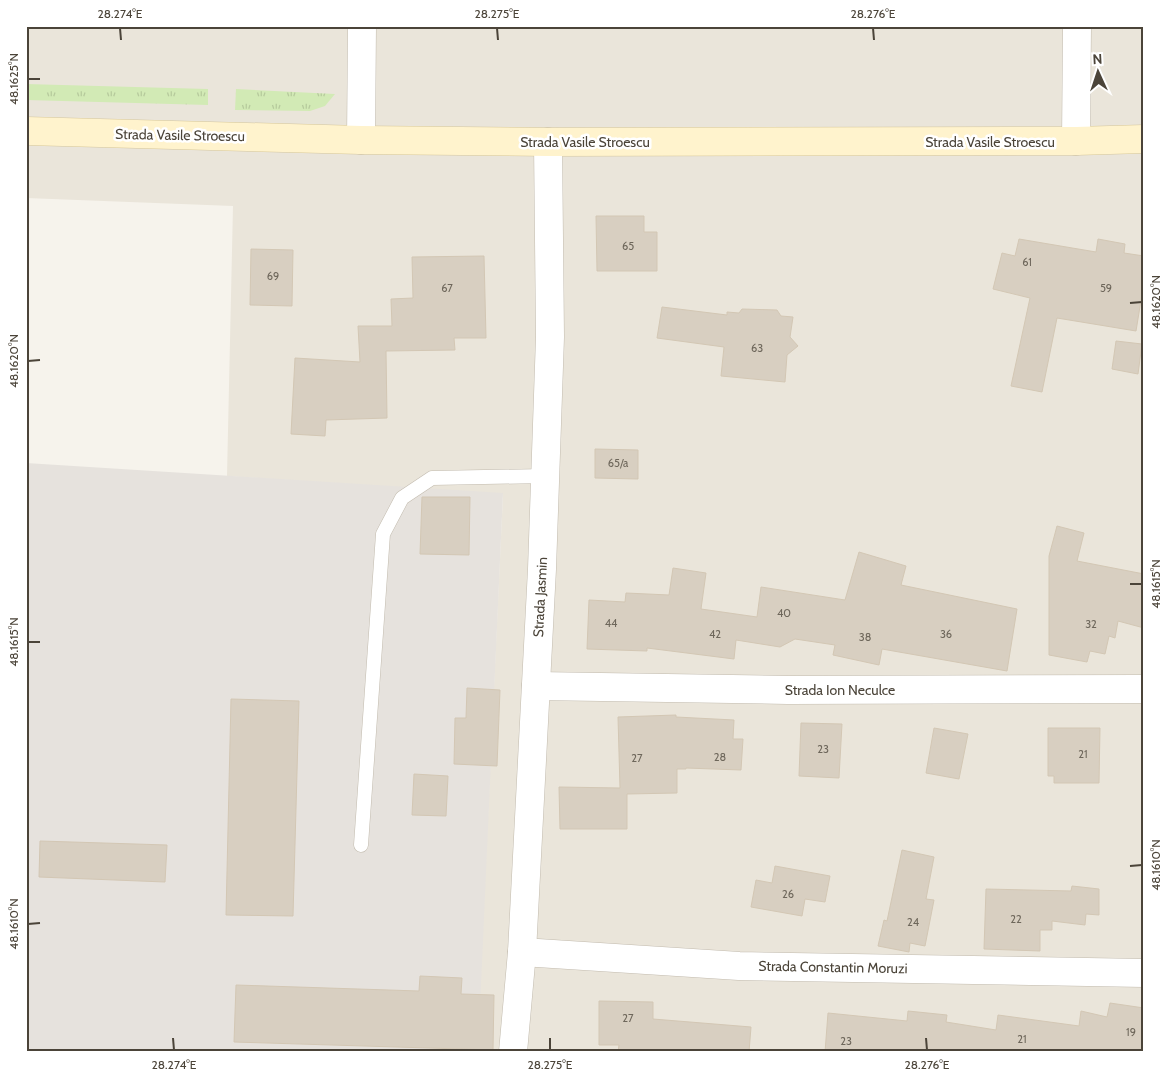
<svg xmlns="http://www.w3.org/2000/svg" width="1170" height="1078" viewBox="0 0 1170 1078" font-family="Cabin,sans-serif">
<defs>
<pattern id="grass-tufts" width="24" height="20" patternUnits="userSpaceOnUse" patternTransform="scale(1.25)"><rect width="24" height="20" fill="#d2eab5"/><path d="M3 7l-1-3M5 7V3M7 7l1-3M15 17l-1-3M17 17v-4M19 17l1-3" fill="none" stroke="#b6ca9c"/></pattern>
</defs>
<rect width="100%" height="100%" fill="#f6f3ec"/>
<path fill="#eae5da" d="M26 26H1144V1052H477L503 494 227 476 233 206 26 198Z"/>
<path fill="#e6e2dd" d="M26 463 503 493 478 1052H26Z"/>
<g fill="url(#grass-tufts)">
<path d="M26 84 208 89V105L26 100Z"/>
<path d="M236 89 335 94 325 106 310 111 235 110Z"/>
</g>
<g fill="#d8cfc1" stroke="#d3c7b4">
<path d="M596 216H644V232H657V271H597Z"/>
<path d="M1019 239 1096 252 1098 239 1125 244 1124 253 1144 256V282L1136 331 1057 318 1042 392 1011 386 1030 298 993 289 1002 253 1015 256Z"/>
<path d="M251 249 293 250 292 306 250 305Z"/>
<path d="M484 256 486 338H454L455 350 386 351 387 418 326 420 325 436 291 434 295 358 360 362 358 326H392L391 299 413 298 412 257Z"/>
<path d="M662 307 727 315V312L739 313 742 309 777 310 781 316 793 317 790 337 798 346 787 355 785 382 721 376 724 347 657 338Z"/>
<path d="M1116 341 1142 344 1138 374 1112 369Z"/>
<path d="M595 449 638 450V479L595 478Z"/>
<path d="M422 497H470L469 555 420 554Z"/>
<path d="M1057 526 1084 533 1077 561 1144 574V628L1118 621 1115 638 1109 636 1105 654 1090 651 1087 662 1049 655V556Z"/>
<path d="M859 552 906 566 901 585 1017 609 1007 671 882 649 879 665 833 655 835 645 795 639 780 647 736 640 734 659 647 648V651L587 649 589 600 625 602 626 593 669 595 673 568 706 573 701 609 757 617 761 587 845 600Z"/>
<path d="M467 688 500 690 497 766 454 764 455 718H466Z"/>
<path d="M231 699 299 701 293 916 226 915Z"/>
<path d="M676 715V717L734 720 733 739H743L741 770 686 768V769H677V793L627 794V829H560L559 787 620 788 618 717Z"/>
<path d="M801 723 842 724 839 778 799 776Z"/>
<path d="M934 728 968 734 959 779 926 773Z"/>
<path d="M1048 728H1100L1099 783H1054V776H1048Z"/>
<path d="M414 774 448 776 446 816 412 815Z"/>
<path d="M40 841 167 845 165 882 39 877Z"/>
<path d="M902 850 934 857 926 899 934 900 925 946 910 943 909 952 878 946 884 920 887 921Z"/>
<path d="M775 866 830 876 825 902 805 899 802 916 751 907 756 880 772 883Z"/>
<path d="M1072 886 1099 889V915L1086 914 1085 925 1052 921V930H1040V951L984 949 986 889 1071 891Z"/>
<path d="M420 976 462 978 461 994 494 995 493 1050 234 1042 236 985 419 991Z"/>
<path d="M599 1001 653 1002V1019L751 1027 749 1052H618L619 1045H599Z"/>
<path d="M1110 1003 1144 1008V1052H825L828 1013 907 1021 908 1011 947 1015 946 1022 996 1030 998 1015 1079 1026 1081 1011 1107 1017Z"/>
</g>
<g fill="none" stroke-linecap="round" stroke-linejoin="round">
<defs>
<path id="service" d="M361 845 383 534 402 498 432 478 545 476"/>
<g id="minor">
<path d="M361 140 362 26"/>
<path d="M1076 141 1077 26"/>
<path d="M536 686 788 690 1144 689"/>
<path d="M522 952 739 966 1144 973"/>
<path d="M513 1052 522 952 542 569 550 337 548 142"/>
</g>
<path id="secondary" d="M26 131 361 140 548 142 1076 141 1144 139"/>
</defs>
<use href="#service" stroke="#c2bbae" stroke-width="15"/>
<use href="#minor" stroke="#c2bbae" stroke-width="29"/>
<use href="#secondary" stroke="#d6c79b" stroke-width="29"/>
<use href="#service" stroke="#fff" stroke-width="14"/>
<use href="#minor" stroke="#fff" stroke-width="28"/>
<use href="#secondary" stroke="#fff3cd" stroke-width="28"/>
</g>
<path fill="none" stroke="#4b4439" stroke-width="2" d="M120 28 121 40M497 28 498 40M873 28 874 40M28 79H40M1130 303 1142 302M28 361 40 360M1130 584H1142M28 642H40M1130 866 1142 865M28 924 40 923M173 1038 174 1050M550 1038V1050M926 1038 927 1050"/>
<g text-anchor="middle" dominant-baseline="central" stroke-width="5" stroke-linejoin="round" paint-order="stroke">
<g font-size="11" fill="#6e675b">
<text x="628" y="246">65</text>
<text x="1027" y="262">61</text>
<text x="273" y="276">69</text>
<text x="447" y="288">67</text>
<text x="1106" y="288">59</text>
<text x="757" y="348">63</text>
<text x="618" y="463">65/a</text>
<text x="784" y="613">40</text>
<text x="611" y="623">44</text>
<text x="1091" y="624">32</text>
<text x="715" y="634">42</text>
<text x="946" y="634">36</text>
<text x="865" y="637">38</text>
<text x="823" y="749">23</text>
<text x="1083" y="754">21</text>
<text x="720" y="757">28</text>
<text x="637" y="758">27</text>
<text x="788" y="894">26</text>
<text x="1016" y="919">22</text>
<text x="913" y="922">24</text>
<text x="628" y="1018">27</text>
<text x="1131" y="1032">19</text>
<text x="1022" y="1039">21</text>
<text x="846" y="1041">23</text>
</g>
<g font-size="14" fill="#4b4439" stroke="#fff">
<text transform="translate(180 135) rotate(1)">Strada Vasile Stroescu</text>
<text x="585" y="142">Strada Vasile Stroescu</text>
<text x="990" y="142">Strada Vasile Stroescu</text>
<text transform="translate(540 597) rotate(-87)">Strada Jasmin</text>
<text x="840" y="690">Strada Ion Neculce</text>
<text transform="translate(833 967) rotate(1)">Strada Constantin Moruzi</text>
</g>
</g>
<rect width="1170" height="1078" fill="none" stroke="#ffffff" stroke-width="55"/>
<g transform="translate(1098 72) rotate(357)" stroke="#ffffff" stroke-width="4" paint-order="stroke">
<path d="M0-4L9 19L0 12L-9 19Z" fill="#4b4439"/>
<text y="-8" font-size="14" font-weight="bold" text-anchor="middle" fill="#4b4439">N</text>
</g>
<rect x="28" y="28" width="1114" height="1022" fill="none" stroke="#4b4439" stroke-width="2"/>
<g font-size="12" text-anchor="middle" fill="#4b4439">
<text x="120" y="18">28.274°E</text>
<text x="497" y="18">28.275°E</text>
<text x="873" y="18">28.276°E</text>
<text transform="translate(14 79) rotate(-90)" y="4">48.1625°N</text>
<text transform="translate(1156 302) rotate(-90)" y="4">48.1620°N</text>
<text transform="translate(14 361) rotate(-90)" y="4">48.1620°N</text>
<text transform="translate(1156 584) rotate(-90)" y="4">48.1615°N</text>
<text transform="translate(14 642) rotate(-90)" y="4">48.1615°N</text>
<text transform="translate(1156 865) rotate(-90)" y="4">48.1610°N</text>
<text transform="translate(14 924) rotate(-90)" y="4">48.1610°N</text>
<text x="174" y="1069">28.274°E</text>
<text x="550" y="1069">28.275°E</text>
<text x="927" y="1069">28.276°E</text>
</g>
</svg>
